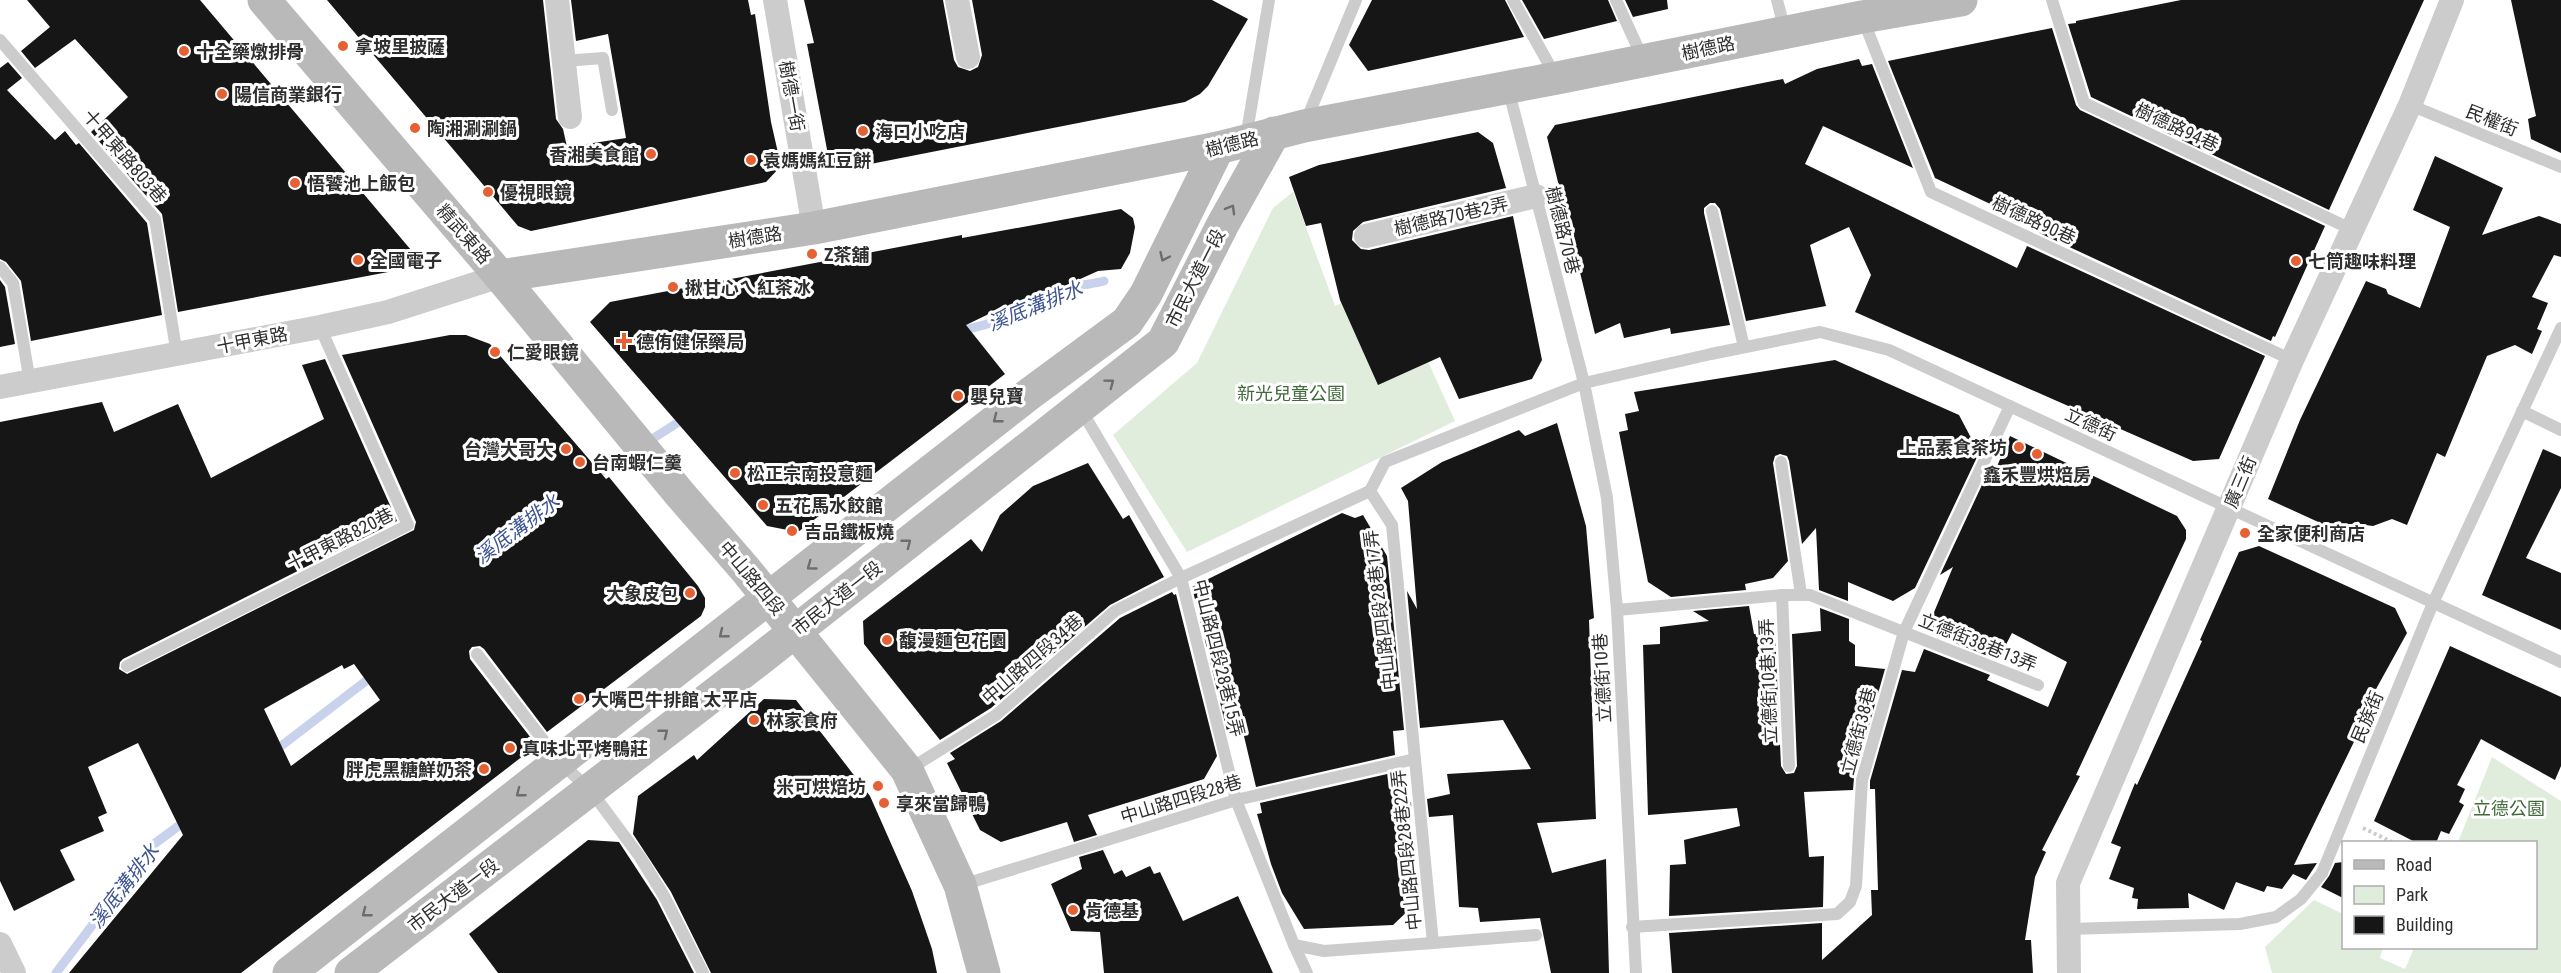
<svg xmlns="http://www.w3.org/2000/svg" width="2561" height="973" viewBox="0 0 2561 973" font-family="'Roboto Condensed','Noto Sans TC',sans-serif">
<rect width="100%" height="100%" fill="#fff"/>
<g fill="#e0ecdc">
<path d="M1293 192 1335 306 1391 280 1455 421 1187 552 1113 435 1197 363 1273 208Z"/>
<path d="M2492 757 2561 801V973H2272L2265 947 2314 900 2343 914 2344 948H2383L2380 958 2405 969 2414 948H2536V842H2458Z"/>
</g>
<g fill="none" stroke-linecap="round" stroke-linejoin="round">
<g stroke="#c9d2ec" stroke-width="9">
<path d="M957 330C999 327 1029 303 1067 289 1079 285 1092 284 1104 281"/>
<path d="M646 443 688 416"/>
<path d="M591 478 635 450"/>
<path d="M272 753 375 674"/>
<path d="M56 973 154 844 188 819"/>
</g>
</g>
<g fill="#161616" fill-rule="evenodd">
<path d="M27 0H200L411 250 404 269 178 312 162 214 91 132 128 97 75 39 35 68 21 51 50 27Z"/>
<path d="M327 0H543L556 119 563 129 567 147 626 138 608 34 576 41 571 0H748L751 15 755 14 771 122 781 166 766 182 531 231 518 226Z"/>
<path d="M804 0H943L954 60 958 67 970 71 978 67 982 55 972 0H1212L1248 19 1208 86 1200 94 1185 102 845 169 829 160 807 44 814 43Z"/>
<path d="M1372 0H1505L1524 37 1368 71 1349 45Z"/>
<path d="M1522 0H1608L1617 21 1544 39Z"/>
<path d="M1625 0H1667L1668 9 1633 17Z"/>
<path d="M2181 0H2424L2329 210 2091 97 2068 24 2076 23V21Z"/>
<path d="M2511 0H2561V153L2531 139 2528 119 2536 116Z"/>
<path d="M2052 28 2076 105 2080 110 2325 226 2275 337 2273 336 2271 341 2033 230 2035 225 1935 178 1888 61Z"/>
<path d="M1859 59 1862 66 1872 64 1913 168 1823 126 1805 164 2017 268 2027 246 2265 356 2219 459 2193 461 1855 312 1871 275 1849 227 1810 245 1826 306 1746 321 1720 209 1715 203H1710L1704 208V213L1730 325 1671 334 1670 328 1624 338 1620 323 1595 334 1547 137 1555 125 1783 79 1785 84 1817 69Z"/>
<path d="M8 62 22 78 7 90 55 140 65 131 76 145 79 143 147 223 162 315 31 341 21 281 6 262 0 259V68Z"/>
<path d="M1478 132 1493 143 1506 188 1363 222 1353 231 1352 240 1361 249 1369 250 1513 216 1542 360 1532 379 1459 399 1440 357 1378 385 1340 300 1321 223 1306 226 1289 177 1319 165Z"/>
<path d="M2435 156 2503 188 2482 235 2539 216 2561 224V257L2554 255 2532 297 2548 303 2537 329 2542 331 2532 354 2515 345 2487 356 2445 457 2437 453 2407 525 2392 519 2373 526 2358 524 2351 537 2268 499 2300 420 2366 281 2386 289 2388 294 2420 308 2450 227 2413 210Z"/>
<path d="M1121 209 1133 218 1135 227 1130 253 1121 269 1098 271 1020 306 995 311 966 325 1005 374 798 532 767 526 590 322 610 302 962 235V238Z"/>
<path d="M0 280 5 287 15 344 0 347Z"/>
<path d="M450 335H466L490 344 606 479 609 477 698 586 705 598V607L701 616 547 732 484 649 480 646 472 647 469 651 470 659 534 742 530 745 532 749 241 973H69L183 835 138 743 88 767 107 813 98 817 104 831 60 850 75 880 14 911 0 881V422L102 402 114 432 178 404 211 478 324 419 302 365 325 359 397 521 123 659 120 662 119 669 127 674 414 530 416 522 342 355ZM354 664 380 700 291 766 264 709 342 665 344 669Z"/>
<path d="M1835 360 1959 415 1979 453 1915 588 1893 601 1848 582V601L1819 590 1816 528 1802 544 1789 461 1787 456 1780 454 1775 456 1773 463 1788 561 1773 578 1745 584 1746 590 1671 597 1648 582 1619 432 1628 430 1625 414 1639 411 1634 392Z"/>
<path d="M1557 423 1586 526 1594 618 1589 620 1596 819 1537 823 1552 873 1606 859 1609 973H1551L1540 918 1480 922 1478 908 1459 907 1453 815 1429 817 1427 799 1450 794 1447 774 1531 769 1503 720 1420 728 1407 591 1417 609 1408 501 1401 488 1442 462 1519 430 1525 436Z"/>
<path d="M2010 436 2177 516 2186 530V539L2076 775 2080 776 2042 850 2046 852 2035 877 2025 940H2031L2033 973H1672L1669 933 1822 923V960L1872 915 1871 890H1878L1875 789H1870V781L1902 670 1915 672 1924 649 1990 675 1987 680 2048 707 2067 662 2012 633 1998 660 1930 633 1935 619 1932 617 1953 567 1940 575 1988 472 1992 478Z"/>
<path d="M2543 449 2561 457V488L2526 558 2561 573V630L2482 595Z"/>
<path d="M1088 463 1123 519 1129 515 1164 577 1110 605 991 708 940 740 864 644 863 621 971 539 982 552 1000 515 1033 486Z"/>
<path d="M1342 513 1355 518 1363 515 1387 556 1404 730 1393 731 1395 755 1256 787 1239 715 1228 735 1192 587Z"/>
<path d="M2259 546 2395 608 2407 633 2365 709 2369 711 2294 865 2317 863 2306 880 2293 874 2282 889 2267 886 2264 892 2236 882 2224 910 2188 893 2189 908 2137 909 2138 899 2132 898 2134 888 2109 879 2121 847 2111 843 2135 783 2137 785 2202 641 2200 640 2239 552Z"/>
<path d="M1172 592 1174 595 1176 594 1217 756 1204 779 1088 815 1097 835 1074 842 1067 822 1001 842 980 830 947 763 955 759 950 753 1001 721 1120 618Z"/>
<path d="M1749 606 1754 634H1775L1781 766 1786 774 1794 773 1797 766 1792 634 1821 631 1820 608 1849 619V641L1855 645V666L1885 669 1854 778 1853 790 1804 792 1809 857 1824 856 1823 907 1669 916 1670 865 1686 864 1684 840 1740 826 1737 808 1648 815 1643 645 1660 644V627L1709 621 1693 611Z"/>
<path d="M2450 646 2561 697V766L2555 780 2481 739 2457 785 2465 789 2459 802 2464 805 2449 834 2441 831 2436 843H2417L2374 821Z"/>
<path d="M764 699 796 700 870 796 912 891 932 949 937 973H711L671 892 633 834 638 796 694 755 697 760Z"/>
<path d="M1396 772 1397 784H1402L1404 803 1411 802 1412 818H1405L1413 906 1393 925 1304 929 1282 893 1271 864 1257 814 1262 813 1260 803Z"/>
<path d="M588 840 619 842 657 900 694 973H498L469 934Z"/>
<path d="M1103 850 1114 874 1122 870 1126 877 1150 866 1154 874 1160 872 1183 921 1238 896 1273 973H1104L1100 932 1071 931 1051 884 1082 869 1079 857Z"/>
<path d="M2343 862V898L2321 887 2329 876 2335 863Z"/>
</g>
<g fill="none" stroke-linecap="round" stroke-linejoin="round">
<path stroke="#ccc" stroke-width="4" stroke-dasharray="3 3" stroke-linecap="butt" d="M2363 828 2392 842"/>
<g stroke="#ccc" stroke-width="12">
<path d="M1513 0 1556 77"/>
<path d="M1616 0 1643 59"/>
<path d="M1777 0 1785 31"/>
<path d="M2052 0 2084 103 2353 230"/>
<path d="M1863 19 1931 192 2292 360"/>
<path d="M0 40 155 219 177 355"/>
<path d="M564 61 603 58 612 110"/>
<path d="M1508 88 1584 383 1607 498 1617 610 1636 973"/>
<path d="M2410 105 2561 167"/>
<path d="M1306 121 1356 0"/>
<path d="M1246 138 1269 0"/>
<path d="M1712 211 1744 347"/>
<path d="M0 267 13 283 30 382"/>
<path d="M1080 408 1181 578 1236 800 1294 945 1324 951 1433 943"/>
<path d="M2522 411 2561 430"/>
<path d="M1781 462 1801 594"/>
<path d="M1782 595 1789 766"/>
<path d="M1617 610 1782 595H1810L2038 685"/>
<path d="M477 654 560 762 591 791 640 857 664 896 703 973"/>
<path d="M127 666 408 525 320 327"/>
<path d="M908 770 996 715 1115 611 1181 578 1370 491"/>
<path d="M962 885 1236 800 1415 759"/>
<path d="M1632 927 1837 914 1850 902 1856 886 1862 780 1904 632 2010 406"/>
<path d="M2068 929 2240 924 2276 917 2301 899 2322 873 2433 603 2561 328"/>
<path d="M1536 935 1433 943 1392 525 1370 491 1385 462 1584 383 1711 354 1820 332 1889 350 2561 662"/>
<path d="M1294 945 1307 973"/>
</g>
<g stroke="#ccc" stroke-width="24">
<path d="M557 0 570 117"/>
<path d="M775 0 814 228"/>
<path d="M957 0 968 57"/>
<path d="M1366 236 1536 196"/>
<path d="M0 387 320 327 388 312 500 276"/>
<path d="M0 944 14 973"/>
<path d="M2069 973 2068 883 2292 360 2410 105 2452 0"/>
</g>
<g stroke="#b9b9b9" stroke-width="33">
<path d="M264 0 500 276 679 493 745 569 907 770 960 885 984 973"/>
<path d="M500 276 814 228 1218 148 1304 126 1557 78 1862 17 1961 0"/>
<path d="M289 973 1028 395 1127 322 1146 294 1218 148"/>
<path d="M351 973 746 670 1163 342 1223 224 1274 133"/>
</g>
</g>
<defs><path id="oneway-chevron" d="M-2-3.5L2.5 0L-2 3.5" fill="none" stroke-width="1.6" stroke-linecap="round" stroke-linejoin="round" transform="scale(1.5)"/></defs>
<g stroke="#6d6d6d">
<use href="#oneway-chevron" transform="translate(1231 209) rotate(-60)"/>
<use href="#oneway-chevron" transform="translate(1164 257) rotate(115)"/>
<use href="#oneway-chevron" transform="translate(1110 383) rotate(-37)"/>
<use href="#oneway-chevron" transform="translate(997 419) rotate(142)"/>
<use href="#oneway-chevron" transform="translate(907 543) rotate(-38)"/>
<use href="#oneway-chevron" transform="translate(811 566) rotate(144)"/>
<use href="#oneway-chevron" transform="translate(723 634) rotate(141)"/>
<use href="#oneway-chevron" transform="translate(664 733) rotate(-38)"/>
<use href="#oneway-chevron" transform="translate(520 793) rotate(142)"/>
<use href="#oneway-chevron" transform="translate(366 913) rotate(142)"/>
</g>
<g fill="#e56032" stroke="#fff" stroke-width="2">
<circle cx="343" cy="46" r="6"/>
<circle cx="184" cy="51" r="6"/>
<circle cx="222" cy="94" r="6"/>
<circle cx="415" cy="128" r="6"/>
<circle cx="863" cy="131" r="6"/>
<circle cx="651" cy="154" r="6"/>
<circle cx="751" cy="160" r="6"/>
<circle cx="295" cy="183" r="6"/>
<circle cx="488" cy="192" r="6"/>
<circle cx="812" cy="254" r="6"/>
<circle cx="358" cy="260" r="6"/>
<circle cx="2296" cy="261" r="6"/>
<circle cx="673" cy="287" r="6"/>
<path d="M621 332h6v6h6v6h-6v6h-6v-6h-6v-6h6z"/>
<circle cx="495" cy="352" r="6"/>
<circle cx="958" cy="396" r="6"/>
<circle cx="2019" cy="447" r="6"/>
<circle cx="566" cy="449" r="6"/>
<circle cx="2037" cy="454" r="6"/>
<circle cx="580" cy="462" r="6"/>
<circle cx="735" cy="473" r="6"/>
<circle cx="763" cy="505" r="6"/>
<circle cx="792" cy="531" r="6"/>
<circle cx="2245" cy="533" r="6"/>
<circle cx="690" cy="593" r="6"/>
<circle cx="887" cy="640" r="6"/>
<circle cx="579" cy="699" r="6"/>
<circle cx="754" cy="720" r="6"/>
<circle cx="510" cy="748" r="6"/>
<circle cx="484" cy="769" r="6"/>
<circle cx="878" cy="786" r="6"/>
<circle cx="884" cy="803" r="6"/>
<circle cx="1073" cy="910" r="6"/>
</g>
<g text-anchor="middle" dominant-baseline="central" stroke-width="6" stroke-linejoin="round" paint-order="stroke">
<g font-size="18" font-weight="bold" fill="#2f2f2f" stroke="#fff" text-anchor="start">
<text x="355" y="46">拿坡里披薩</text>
<text x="196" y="51">十全藥燉排骨</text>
<text x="234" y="94">陽信商業銀行</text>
<text x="427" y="128">陶湘涮涮鍋</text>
<text x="875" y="131">海口小吃店</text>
<text x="639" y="154" text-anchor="end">香湘美食館</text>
<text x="763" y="160">袁媽媽紅豆餅</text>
<text x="307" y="183">悟饕池上飯包</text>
<text x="500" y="192">優視眼鏡</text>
<text x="824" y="254">Z茶舖</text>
<text x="370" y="260">全國電子</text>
<text x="2308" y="261">七筒趣味料理</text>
<text x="685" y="287">揪甘心ㄟ紅茶冰</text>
<text x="636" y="341">德侑健保藥局</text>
<text x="507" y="352">仁愛眼鏡</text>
<text x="970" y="396">嬰兒寶</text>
<text x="2007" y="447" text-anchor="end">上品素食茶坊</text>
<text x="554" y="449" text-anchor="end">台灣大哥大</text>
<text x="592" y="462">台南蝦仁羹</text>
<text x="747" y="473">松正宗南投意麵</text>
<text x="2037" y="474" text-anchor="middle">鑫禾豐烘焙房</text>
<text x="775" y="505">五花馬水餃館</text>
<text x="804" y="531">吉品鐵板燒</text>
<text x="2257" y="533">全家便利商店</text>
<text x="678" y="593" text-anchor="end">大象皮包</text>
<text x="899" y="640">馥漫麵包花園</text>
<text x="591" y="699">大嘴巴牛排館 太平店</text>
<text x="766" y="720">林家食府</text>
<text x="522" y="748">真味北平烤鴨莊</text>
<text x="472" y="769" text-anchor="end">胖虎黑糖鮮奶茶</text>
<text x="866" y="786" text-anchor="end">米可烘焙坊</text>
<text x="896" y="803">享來當歸鴨</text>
<text x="1085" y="910">肯德基</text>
</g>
<g font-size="18" fill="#2f2f2f" stroke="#fff">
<text transform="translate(1708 48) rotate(-12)">樹德路</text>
<text transform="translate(792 96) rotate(80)">樹德一街</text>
<text transform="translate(2492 120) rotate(22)">民權街</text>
<text transform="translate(2177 127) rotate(25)">樹德路94巷</text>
<text transform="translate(1232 144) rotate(-14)">樹德路</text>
<text transform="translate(125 156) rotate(49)">十甲東路803巷</text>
<text transform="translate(1451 216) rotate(-13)">樹德路70巷2弄</text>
<text transform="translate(2034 220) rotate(25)">樹德路90巷</text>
<text transform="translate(1563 230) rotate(76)">樹德路70巷</text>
<text transform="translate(464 234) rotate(49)">精武東路</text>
<text transform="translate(755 237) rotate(-9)">樹德路</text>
<text transform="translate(1195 278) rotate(-63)">市民大道一段</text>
<text transform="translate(252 340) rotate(-11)">十甲東路</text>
<text transform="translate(2091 424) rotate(25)">立德街</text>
<text transform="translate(2240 482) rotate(-67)">廣三街</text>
<text transform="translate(340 539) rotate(-27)">十甲東路820巷</text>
<text transform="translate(752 578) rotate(50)">中山路四段</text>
<text transform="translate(837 598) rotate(-38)">市民大道一段</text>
<text transform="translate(1380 610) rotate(-97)">中山路四段28巷17弄</text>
<text transform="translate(1978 642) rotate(22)">立德街38巷13弄</text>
<text transform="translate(1219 658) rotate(76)">中山路四段28巷15弄</text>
<text transform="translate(1032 659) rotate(-41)">中山路四段34巷</text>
<text transform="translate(1602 678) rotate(-93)">立德街10巷</text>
<text transform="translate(1768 681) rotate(-92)">立德街10巷13弄</text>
<text transform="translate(2367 717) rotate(-67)">民族街</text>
<text transform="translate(1858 731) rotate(-75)">立德街38巷</text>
<text transform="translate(1181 799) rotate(-17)">中山路四段28巷</text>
<text transform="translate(1406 850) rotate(-96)">中山路四段28巷22弄</text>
<text transform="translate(453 895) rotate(-37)">市民大道一段</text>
</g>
<g font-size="18" fill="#426a3c" stroke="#fff">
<text x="1291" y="393">新光兒童公園</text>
<text x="2509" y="808">立德公園</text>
</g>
<g font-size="20" font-style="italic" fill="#3d5491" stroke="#fff">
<text transform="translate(1035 306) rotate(-22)">溪底溝排水</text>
<text transform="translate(517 529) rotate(-37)">溪底溝排水</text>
<text transform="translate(124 886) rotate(-52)">溪底溝排水</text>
</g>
</g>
<rect x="2342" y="841" width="195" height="108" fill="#ffffff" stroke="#acacac" stroke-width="1.5"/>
<rect x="2354" y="860" width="30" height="9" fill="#b9b9b9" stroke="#acacac" stroke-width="1.5"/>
<text x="2396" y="871" font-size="18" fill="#2f2f2f">Road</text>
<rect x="2354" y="886" width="30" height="18" fill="#e0ecdc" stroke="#acacac" stroke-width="1.5"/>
<text x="2396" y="901" font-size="18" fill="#2f2f2f">Park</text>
<rect x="2354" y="916" width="30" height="18" fill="#161616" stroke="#acacac" stroke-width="1.5"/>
<text x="2396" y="931" font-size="18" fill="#2f2f2f">Building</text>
</svg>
